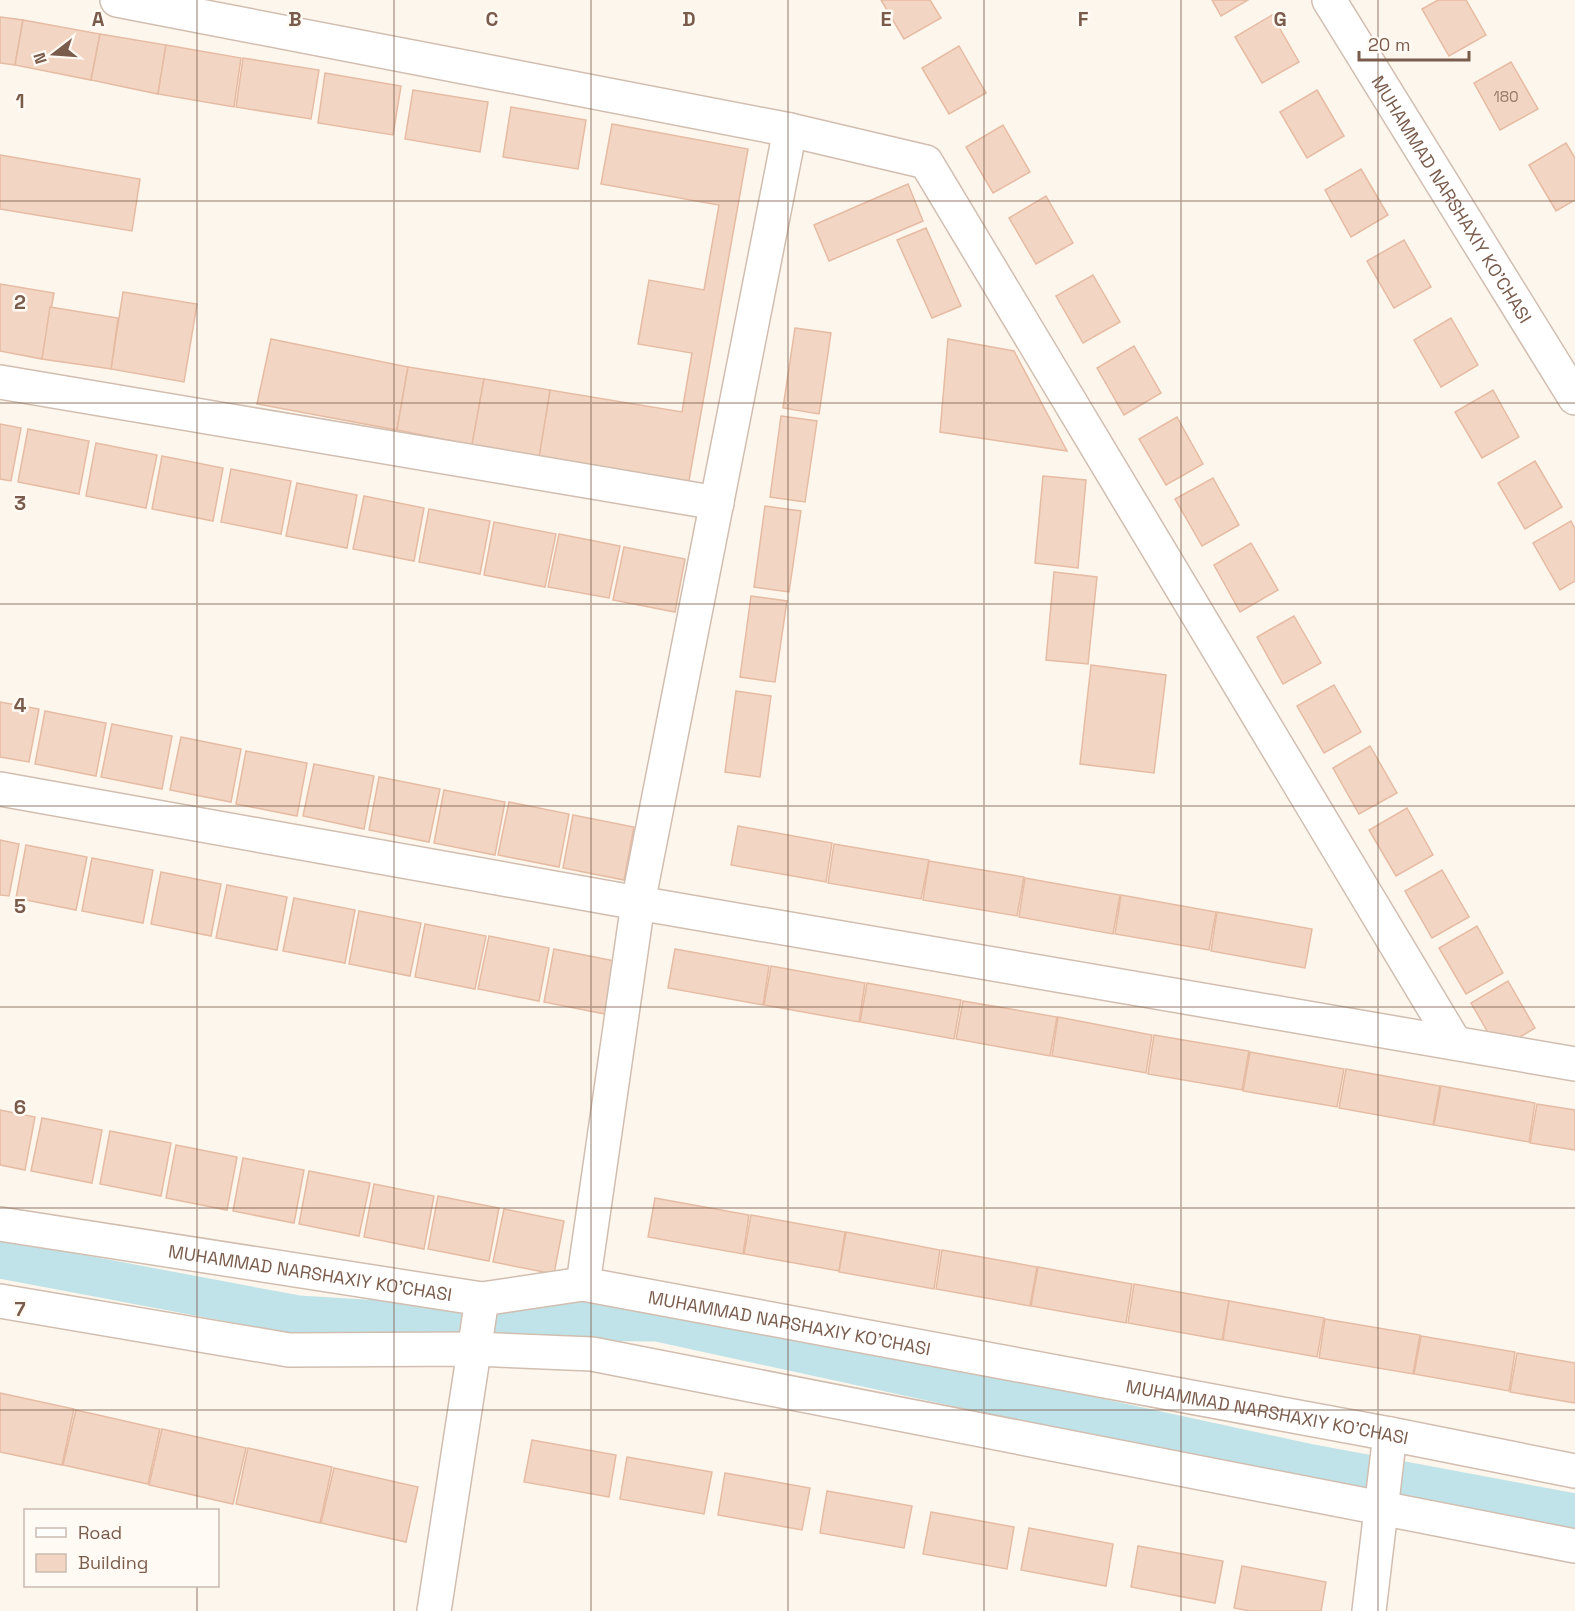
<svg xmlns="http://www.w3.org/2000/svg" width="1575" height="1611" viewBox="0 0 1575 1611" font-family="'Space Grotesk',sans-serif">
<rect width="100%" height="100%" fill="#fdf6ec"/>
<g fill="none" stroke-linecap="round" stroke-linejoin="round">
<path stroke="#bfe3e8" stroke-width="39" d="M0 1259 298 1315 381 1320 657 1322 1312 1464 1575 1513"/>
</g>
<g fill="#f3d5c3" stroke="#e6bba3" stroke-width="1.5">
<path d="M881 0H930L941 18 904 39Z"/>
<path d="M1212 0H1248L1221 16Z"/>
<path d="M1438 0H1466L1486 35 1449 56 1422 9Z"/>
<path d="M1272 15 1299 62 1262 83 1235 37Z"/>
<path d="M0 17 23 20 15 65 0 63Z"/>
<path d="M23 20 100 34 91 80 15 65Z"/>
<path d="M100 34 166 45 158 94 91 80Z"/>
<path d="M166 45 241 58 234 107 158 94Z"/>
<path d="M959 46 986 93 949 114 922 68Z"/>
<path d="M243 58 319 70 311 119 236 107Z"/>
<path d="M1511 62 1538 109 1500 130 1474 83Z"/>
<path d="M325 73 401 86 393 135 318 123Z"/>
<path d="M413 90 488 102 480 152 405 139Z"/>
<path d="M1317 90 1344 136 1307 158 1280 112Z"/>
<path d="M511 107 586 120 578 169 503 157Z"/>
<path d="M612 124 748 149 688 486 539 457 550 390 682 412 692 353 638 344 649 280 704 290 719 205 601 184Z"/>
<path d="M1003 125 1030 172 993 193 966 147Z"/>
<path d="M1566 143 1575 158V200L1556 211 1529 165Z"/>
<path d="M0 155 140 179 132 231 0 209Z"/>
<path d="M1361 169 1388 215 1351 237 1325 190Z"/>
<path d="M908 184 923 221 829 261 814 225Z"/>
<path d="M1046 196 1073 243 1036 264 1009 218Z"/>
<path d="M926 228 961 306 932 318 897 240Z"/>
<path d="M1404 240 1431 287 1394 308 1367 261Z"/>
<path d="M1093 275 1120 322 1083 343 1056 296Z"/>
<path d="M0 284 54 293 42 359 0 351Z"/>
<path d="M123 292 197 304 184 382 111 369Z"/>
<path d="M50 307 118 318 111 369 42 359Z"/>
<path d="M1451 318 1478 365 1441 387 1414 340Z"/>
<path d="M795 328 831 333 819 414 783 408Z"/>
<path d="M271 339 408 367 397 430 257 404Z"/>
<path d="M948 339 1014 351 1067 451 940 432Z"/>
<path d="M1134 346 1161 393 1124 415 1097 368Z"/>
<path d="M408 367 484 379 472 445 397 430Z"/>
<path d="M484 379 550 390 539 457 472 445Z"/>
<path d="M1493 390 1519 437 1482 458 1455 412Z"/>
<path d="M781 416 817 421 805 502 770 497Z"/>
<path d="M1177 417 1203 464 1166 485 1139 439Z"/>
<path d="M0 424 21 428 11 481 0 479Z"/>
<path d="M28 429 89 441 79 494 18 482Z"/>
<path d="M96 443 157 455 146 508 86 496Z"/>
<path d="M162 456 223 468 213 521 152 509Z"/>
<path d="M1535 461 1562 507 1525 529 1498 483Z"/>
<path d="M231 469 291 481 281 534 221 522Z"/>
<path d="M1043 476 1086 480 1078 568 1035 563Z"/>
<path d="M1213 478 1239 525 1202 546 1175 499Z"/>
<path d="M297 483 357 495 347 548 286 536Z"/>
<path d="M364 496 424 508 414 561 353 549Z"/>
<path d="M765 506 801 511 789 592 754 587Z"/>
<path d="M429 509 490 521 480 574 419 562Z"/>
<path d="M1571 521 1575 529V581L1560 590 1533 543Z"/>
<path d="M494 522 556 534 545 587 484 575Z"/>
<path d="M559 534 620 546 609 598 548 587Z"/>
<path d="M1251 543 1278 590 1240 612 1214 565Z"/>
<path d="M624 547 685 559 675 612 613 600Z"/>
<path d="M1054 572 1097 577 1088 664 1046 660Z"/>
<path d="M751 596 787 601 775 682 740 677Z"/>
<path d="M1294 616 1321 663 1283 684 1257 637Z"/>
<path d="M1091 665 1166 675 1154 773 1080 764Z"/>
<path d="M1334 685 1361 732 1324 753 1297 706Z"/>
<path d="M736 691 771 696 760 777 725 772Z"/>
<path d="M0 702 39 709 29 762 0 757Z"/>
<path d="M45 711 106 723 96 776 35 764Z"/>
<path d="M112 724 172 736 162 789 101 777Z"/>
<path d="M181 737 241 749 231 802 170 790Z"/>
<path d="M1370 746 1397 793 1359 814 1333 768Z"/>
<path d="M246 751 307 763 297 816 236 804Z"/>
<path d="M314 764 374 776 364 829 303 816Z"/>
<path d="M379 777 440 789 429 842 369 830Z"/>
<path d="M444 790 505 802 495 855 434 843Z"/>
<path d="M509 802 569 814 559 867 498 855Z"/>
<path d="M1407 808 1433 855 1396 876 1369 830Z"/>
<path d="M573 815 634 827 624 880 563 868Z"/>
<path d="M738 826 832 843 826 882 731 865Z"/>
<path d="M0 840 19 844 9 896 0 895Z"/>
<path d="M834 844 929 860 921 899 828 883Z"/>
<path d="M26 845 87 857 76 910 16 898Z"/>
<path d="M92 858 153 870 143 923 82 911Z"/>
<path d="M929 861 1024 877 1017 916 923 900Z"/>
<path d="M1442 870 1469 917 1432 938 1405 891Z"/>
<path d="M161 872 221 884 211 936 151 924Z"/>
<path d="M1025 878 1120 895 1113 934 1019 917Z"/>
<path d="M227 885 287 897 277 950 216 938Z"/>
<path d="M1121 895 1216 912 1209 950 1115 934Z"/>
<path d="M294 898 355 910 345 963 283 951Z"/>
<path d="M359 911 421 923 410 976 349 964Z"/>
<path d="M1217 912 1312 929 1305 968 1211 951Z"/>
<path d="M425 924 486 936 475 989 415 977Z"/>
<path d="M1477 926 1503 973 1466 994 1439 948Z"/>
<path d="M489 936 549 948 539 1001 478 989Z"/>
<path d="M554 949 615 961 605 1014 544 1002Z"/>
<path d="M675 949 769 966 763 1005 668 988Z"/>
<path d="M771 966 865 983 859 1022 764 1005Z"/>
<path d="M1508 981 1535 1028 1498 1050 1471 1003Z"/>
<path d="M867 983 961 1000 954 1039 860 1022Z"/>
<path d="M963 1001 1057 1017 1050 1056 956 1039Z"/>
<path d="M1058 1017 1152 1035 1146 1073 1052 1056Z"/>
<path d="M1154 1035 1249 1051 1242 1090 1148 1074Z"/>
<path d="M1250 1052 1344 1069 1337 1107 1243 1091Z"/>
<path d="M1346 1069 1440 1086 1433 1125 1339 1108Z"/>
<path d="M1441 1086 1535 1103 1529 1142 1434 1125Z"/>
<path d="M1537 1104 1575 1110V1150L1530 1143Z"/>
<path d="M0 1110 35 1117 25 1170 0 1165Z"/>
<path d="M42 1118 102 1130 92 1183 31 1171Z"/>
<path d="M110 1131 171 1143 161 1196 100 1184Z"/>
<path d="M176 1145 237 1157 227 1210 166 1198Z"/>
<path d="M243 1158 304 1170 294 1223 233 1211Z"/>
<path d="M309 1171 370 1183 359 1236 299 1224Z"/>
<path d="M374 1184 434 1196 424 1249 364 1237Z"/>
<path d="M438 1196 499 1208 489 1261 428 1249Z"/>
<path d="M655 1198 749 1215 743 1254 648 1237Z"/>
<path d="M504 1209 564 1221 554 1274 493 1262Z"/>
<path d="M751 1215 845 1232 839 1271 744 1254Z"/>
<path d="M846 1232 940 1250 934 1289 839 1272Z"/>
<path d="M942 1250 1037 1267 1030 1306 936 1289Z"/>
<path d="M1038 1267 1132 1284 1126 1323 1031 1306Z"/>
<path d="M1134 1284 1229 1301 1222 1340 1128 1323Z"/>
<path d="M1229 1301 1324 1318 1317 1357 1223 1340Z"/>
<path d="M1325 1319 1420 1335 1413 1374 1319 1358Z"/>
<path d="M1421 1336 1515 1352 1509 1391 1414 1374Z"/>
<path d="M1517 1353 1575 1363V1403L1510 1392Z"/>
<path d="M0 1393 74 1409 62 1465 0 1452Z"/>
<path d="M76 1410 160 1429 148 1484 63 1465Z"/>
<path d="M162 1429 246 1448 233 1504 149 1485Z"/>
<path d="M532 1440 616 1455 609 1497 524 1482Z"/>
<path d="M248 1448 332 1467 320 1523 236 1504Z"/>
<path d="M627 1457 712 1472 704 1514 620 1499Z"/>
<path d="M334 1468 418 1487 406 1542 321 1523Z"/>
<path d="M725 1473 810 1488 802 1530 718 1515Z"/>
<path d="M827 1491 912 1506 904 1548 820 1533Z"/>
<path d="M931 1512 1014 1527 1007 1569 923 1554Z"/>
<path d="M1029 1528 1113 1544 1106 1586 1021 1570Z"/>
<path d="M1138 1546 1223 1561 1215 1603 1131 1587Z"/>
<path d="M1242 1566 1326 1582 1321 1611H1250L1234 1608Z"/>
</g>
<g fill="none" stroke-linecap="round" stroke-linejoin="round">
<defs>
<g id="minor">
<path d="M117 0 790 130 926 162 1455 1043"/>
<path id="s1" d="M1329 0 1575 398"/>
<path d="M0 382 717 503"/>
<path d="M0 789 638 903 1575 1064"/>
<path id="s2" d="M0 1224 482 1299 583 1284 1390 1434 1575 1471"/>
<path d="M583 1284 638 903 790 130"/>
<path d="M0 1301 289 1350 475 1349 592 1354 1575 1546"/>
<path d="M434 1611 482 1299"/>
<path d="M1369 1611 1390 1434"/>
</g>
</defs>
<use href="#minor" stroke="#d1beb0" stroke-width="36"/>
<use href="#minor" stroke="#fff" stroke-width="33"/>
</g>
<path fill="none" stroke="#7a5c4d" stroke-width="1.5" stroke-opacity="0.55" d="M197 0V1510M394 0V1611M591 0V1611M788 0V1611M984 0V1611M1181 0V1611M1378 0V1611M0 201H1575M0 403H1575M0 604H1575M0 806H1575M0 1007H1575M0 1208H1575M0 1410H1575M197 1586V1611"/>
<g text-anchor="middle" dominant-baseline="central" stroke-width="5" stroke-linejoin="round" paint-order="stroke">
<g font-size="15" fill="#987a6a">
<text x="1506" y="96">180</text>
</g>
<g font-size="18" fill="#7a5c4d" stroke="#fffaf3">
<text stroke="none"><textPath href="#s1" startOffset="234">MUHAMMAD NARSHAXIY KO'CHASI</textPath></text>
<text stroke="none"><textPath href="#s2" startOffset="314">MUHAMMAD NARSHAXIY KO'CHASI</textPath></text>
<text stroke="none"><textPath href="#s2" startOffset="800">MUHAMMAD NARSHAXIY KO'CHASI</textPath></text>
<text stroke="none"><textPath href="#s2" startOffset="1286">MUHAMMAD NARSHAXIY KO'CHASI</textPath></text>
</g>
</g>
<g font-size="20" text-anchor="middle" font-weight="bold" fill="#7a5c4d" stroke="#fffaf3" stroke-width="5" stroke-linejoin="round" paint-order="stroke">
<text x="98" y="26">A</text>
<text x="295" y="26">B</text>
<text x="492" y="26">C</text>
<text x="689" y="26">D</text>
<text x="886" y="26">E</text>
<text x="1083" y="26">F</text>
<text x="1280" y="26">G</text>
<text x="20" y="108">1</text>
<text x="20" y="309">2</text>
<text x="20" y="510">3</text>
<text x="20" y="712">4</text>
<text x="20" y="913">5</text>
<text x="20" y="1114">6</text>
<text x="20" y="1316">7</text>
</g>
<rect x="24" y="1509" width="195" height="78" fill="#fffaf3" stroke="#cabbb1" stroke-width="1.5"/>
<rect x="36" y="1528" width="30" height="9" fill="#ffffff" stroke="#cabbb1" stroke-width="1.5"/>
<text x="78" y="1539" font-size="18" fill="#7a5c4d">Road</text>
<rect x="36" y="1554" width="30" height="18" fill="#f3d5c3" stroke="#cabbb1" stroke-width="1.5"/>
<text x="78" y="1569" font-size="18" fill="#7a5c4d">Building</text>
<g transform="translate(54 54) rotate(253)" stroke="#fffaf3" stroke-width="4.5" paint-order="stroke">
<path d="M0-4.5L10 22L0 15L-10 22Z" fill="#7a5c4d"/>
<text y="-9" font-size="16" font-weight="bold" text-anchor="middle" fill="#7a5c4d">N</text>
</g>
<path d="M1359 51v9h110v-9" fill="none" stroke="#7a5c4d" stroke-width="3"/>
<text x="1368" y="51" font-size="18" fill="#7a5c4d" stroke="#fffaf3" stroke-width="4.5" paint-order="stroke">20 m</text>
</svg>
